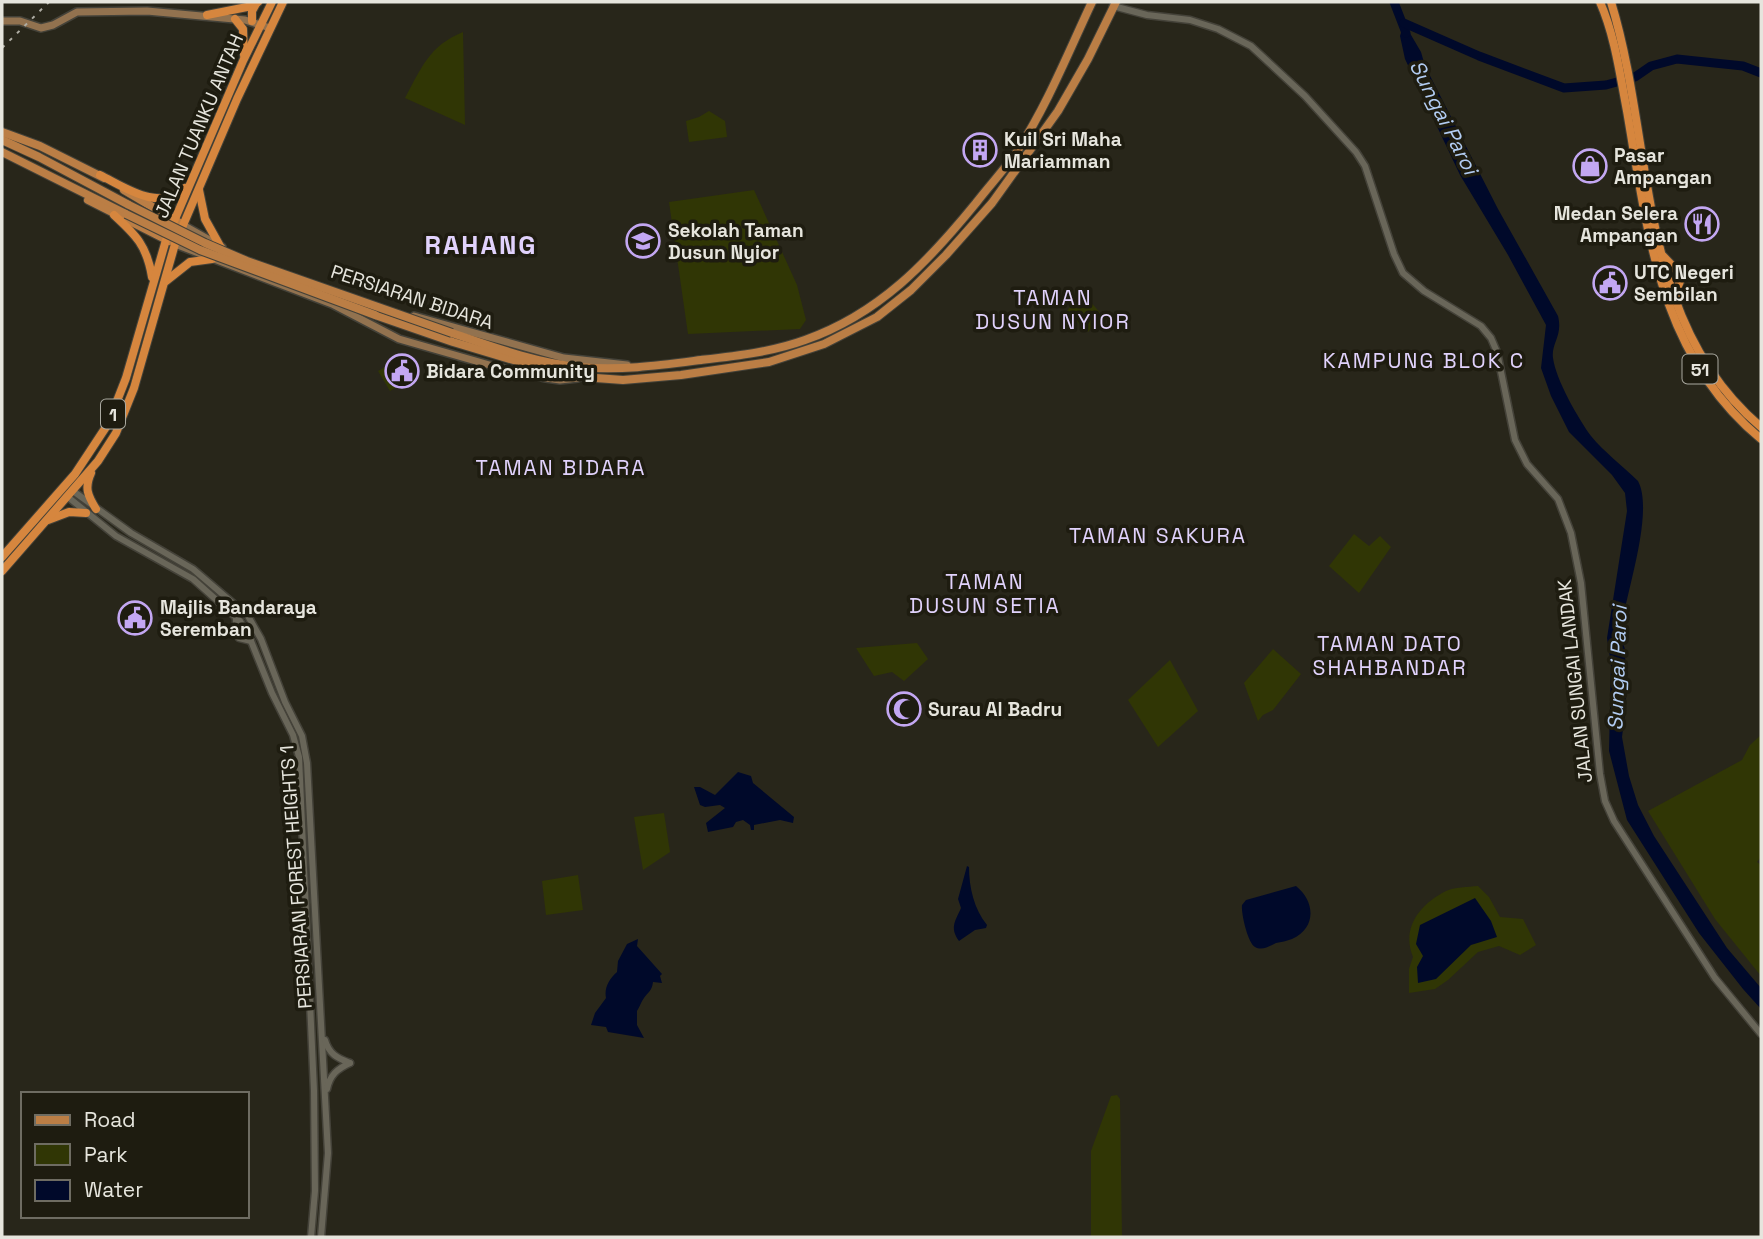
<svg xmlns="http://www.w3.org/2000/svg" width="1763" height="1239" viewBox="0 0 1763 1239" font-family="'Space Grotesk',sans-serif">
<rect width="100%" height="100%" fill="#28261a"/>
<g fill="#303605">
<path d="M463 32 465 125 405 98C422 67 429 46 463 32Z"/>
<path d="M709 111 725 121 727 137 689 142 686 121 699 117Z"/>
<path d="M754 190 797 285 806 320 800 329 688 334 669 202Z"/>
<path d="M1082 292 1102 315 1088 332 1066 312Z"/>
<path d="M390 364 402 384 390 391 378 371Z"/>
<path d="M1354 534 1369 546 1380 536 1391 547 1359 593 1329 566Z"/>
<path d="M917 643 928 659 904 681 892 672 874 676 856 648Z"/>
<path d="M1273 649 1301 674 1273 710 1263 715 1258 721 1244 683Z"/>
<path d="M1170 660 1198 711 1158 747 1128 700Z"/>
<path d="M1761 735V857L1757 862 1761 865V976L1715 919 1648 811 1742 760 1750 745Z"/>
<path d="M664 813 670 852 643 870 634 817Z"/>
<path d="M578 875 583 910 546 915 542 881Z"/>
<path d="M1478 886 1489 897 1500 917 1523 919 1536 945 1520 955 1499 946 1478 952 1448 980 1435 989 1409 993V969L1413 957C1401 928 1420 904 1446 891 1454 887 1468 887 1478 886Z"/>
<path d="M1117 1095 1120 1099 1122 1237H1091V1151L1111 1096Z"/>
</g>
<g fill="#00092a">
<path d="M1404 23 1421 52 1425 66 1498 209 1558 316C1563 336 1551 343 1553 358 1556 380 1578 418 1591 436 1604 452 1623 466 1638 481 1655 513 1624 598 1620 636L1625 649 1626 706 1622 737 1629 776 1638 805 1654 836 1727 948 1761 988V1009L1743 989 1699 933 1627 820 1609 751 1611 664 1607 638 1627 511 1625 493 1612 475 1569 432 1551 396 1541 368 1546 325 1508 255 1460 175 1405 59 1400 36Z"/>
<path d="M738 772 751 776 753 783 794 817 793 823 780 820 754 825V830H751L750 825 743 820 736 822 733 827 708 832 706 823 725 808 720 805 705 807 700 805 694 787H700L715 795Z"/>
<path d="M967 866 969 867C969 887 974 909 987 925L986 928 975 930 959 941C949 927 956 920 961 908L958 899Z"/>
<path d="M1296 886C1315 901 1317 928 1292 939 1287 941 1281 942 1276 943 1270 946 1262 951 1255 947 1248 943 1241 914 1242 905L1246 900Z"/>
<path d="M1475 898 1491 921 1497 937 1471 945 1436 979 1418 983 1417 967 1423 956 1416 944 1420 925Z"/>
<path d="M638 939 637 946 662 974 660 976 662 983 653 982C652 991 648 992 644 998 641 1002 640 1006 637 1011V1025L644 1038 608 1032 606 1027 591 1025 595 1013 606 998C604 988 609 979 617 972L618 961 627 944Z"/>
</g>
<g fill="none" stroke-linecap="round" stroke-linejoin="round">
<g stroke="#00092a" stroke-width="9">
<path d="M1394 2 1406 33"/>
<path d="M1404 23 1479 56 1564 88 1606 85 1635 77 1651 66 1677 59 1743 66 1761 73"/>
</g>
<defs>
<g id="tertiary">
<path d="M1113 6 1147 15 1190 20 1218 29 1251 46 1305 96 1356 152 1365 166 1394 254 1403 273 1424 291 1481 326 1491 338 1497 352 1515 440 1527 464 1558 499 1571 533 1581 583 1600 774 1605 801 1614 821 1715 978 1761 1034"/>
<path d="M73 491 131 533 193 569 248 616 261 639 285 702 302 736 307 763 328 1153 321 1237"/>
<path d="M68 497 116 536 193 579 240 621 251 641 272 693 293 735 299 757 314 1091 315 1191 311 1237"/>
<path d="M236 616V631"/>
<path d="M239 638 251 641"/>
<path d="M325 1040C329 1054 337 1058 350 1063"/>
<path d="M327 1089C330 1075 337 1069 350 1063"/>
</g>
<g id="secondary">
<path d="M2 21H20L41 28 53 25 77 12 147 11 245 20 270 28"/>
<path d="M183 225 222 247"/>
<path d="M175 244 332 304 399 339 500 368 546 378 560 380 578 378"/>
<path d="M414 316 564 358 627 365"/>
</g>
<g id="primary">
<path d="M2 132 40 146 104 178"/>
<path d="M2 140 39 157 129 205"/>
<path d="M2 152 126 214"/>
<path d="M124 190 183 225"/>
<path d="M88 200 169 241"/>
<path d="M375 315 453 342 537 367 582 377 623 380 681 375 769 362 824 344 877 317 911 290 946 255 992 203 1058 111 1088 59 1116 2"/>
<path d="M452 333C493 347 536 363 580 367 620 371 662 365 701 360 736 356 772 352 805 340 879 314 928 262 976 203 989 186 1004 170 1016 153 1047 106 1068 53 1092 2"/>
</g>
<g id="trunk">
<path d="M1600 2C1615 36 1620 75 1627 111 1648 232 1659 355 1761 439"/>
<path d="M1611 2C1655 145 1635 321 1761 427"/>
<path d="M207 15 247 7 258 2"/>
<path d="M235 19 243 29 244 55"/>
<path d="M252 21V11L257 2"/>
<path d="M100 175C126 188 159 212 185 188"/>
<path d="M199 190 205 219 220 246"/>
<path d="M114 215C136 235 147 246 152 277"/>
<path d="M1663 256 1682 276 1677 289V297"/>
<path d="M166 281 190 262 212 259"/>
<path d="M91 473C84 488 88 496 96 509"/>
<path d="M48 520 69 512 86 513"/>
<path d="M2 557 75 474 108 424 126 378 166 240 243 61 272 2"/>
<path d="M2 571 98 461 116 433 134 388 175 244 237 99 283 2"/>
</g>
</defs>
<use href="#tertiary" stroke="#444239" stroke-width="9"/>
<use href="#secondary" stroke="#444239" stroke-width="10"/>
<use href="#primary" stroke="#444239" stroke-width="10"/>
<use href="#trunk" stroke="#444239" stroke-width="10"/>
<use href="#tertiary" stroke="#696659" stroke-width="6"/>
<use href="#secondary" stroke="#92724f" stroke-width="7"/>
<use href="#primary" stroke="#bb7e45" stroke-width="8"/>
<use href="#trunk" stroke="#d6863e" stroke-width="8"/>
<path stroke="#aeaca3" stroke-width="2" stroke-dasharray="3.5 7" stroke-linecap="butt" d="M2 48 49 2"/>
<defs>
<g id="primary-bridge">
<path d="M129 205 205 243 247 261 452 333"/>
<path d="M126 214 200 250 375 315"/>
</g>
</defs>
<use href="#primary-bridge" stroke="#444239" stroke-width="10" stroke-linecap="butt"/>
<use href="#primary-bridge" stroke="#bb7e45" stroke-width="8"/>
</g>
<defs>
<symbol id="building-ring" viewBox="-11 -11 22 22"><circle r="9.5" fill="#1e1c10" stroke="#c3a7f2" stroke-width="1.5"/><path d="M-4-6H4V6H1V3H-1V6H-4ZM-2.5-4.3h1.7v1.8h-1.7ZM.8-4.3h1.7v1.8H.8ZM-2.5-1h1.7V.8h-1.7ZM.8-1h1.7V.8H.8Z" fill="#c3a7f2"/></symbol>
<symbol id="shop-ring" viewBox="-11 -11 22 22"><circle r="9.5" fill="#1e1c10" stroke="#c3a7f2" stroke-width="1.5"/><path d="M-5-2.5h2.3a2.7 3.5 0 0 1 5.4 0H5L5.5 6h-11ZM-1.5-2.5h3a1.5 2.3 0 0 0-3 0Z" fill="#c3a7f2"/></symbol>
<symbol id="restaurant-ring" viewBox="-11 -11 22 22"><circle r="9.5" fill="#1e1c10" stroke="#c3a7f2" stroke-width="1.5"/><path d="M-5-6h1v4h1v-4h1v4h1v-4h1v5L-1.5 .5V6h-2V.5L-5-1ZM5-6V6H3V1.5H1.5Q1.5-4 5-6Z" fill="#c3a7f2"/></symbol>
<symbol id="school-ring" viewBox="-11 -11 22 22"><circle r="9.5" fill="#1e1c10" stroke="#c3a7f2" stroke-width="1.5"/><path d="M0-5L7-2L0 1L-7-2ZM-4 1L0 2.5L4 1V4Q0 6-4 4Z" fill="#c3a7f2"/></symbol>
<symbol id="civic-ring" viewBox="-11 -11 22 22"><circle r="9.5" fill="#1e1c10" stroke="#c3a7f2" stroke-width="1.5"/><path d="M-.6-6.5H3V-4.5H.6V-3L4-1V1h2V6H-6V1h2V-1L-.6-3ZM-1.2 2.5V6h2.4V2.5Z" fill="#c3a7f2"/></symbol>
<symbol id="mosque-ring" viewBox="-11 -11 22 22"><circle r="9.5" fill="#1e1c10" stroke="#c3a7f2" stroke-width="1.5"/><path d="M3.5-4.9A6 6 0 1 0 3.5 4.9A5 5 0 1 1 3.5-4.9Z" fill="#c3a7f2"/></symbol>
</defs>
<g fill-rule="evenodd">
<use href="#building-ring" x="961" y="131" width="38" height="38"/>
<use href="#shop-ring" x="1571" y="147" width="38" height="38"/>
<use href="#restaurant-ring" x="1683" y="205" width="38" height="38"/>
<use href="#school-ring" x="624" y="222" width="38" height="38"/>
<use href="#civic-ring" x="1591" y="264" width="38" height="38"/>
<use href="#civic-ring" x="383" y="352" width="38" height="38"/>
<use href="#civic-ring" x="116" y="599" width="38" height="38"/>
<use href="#mosque-ring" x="885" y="690" width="38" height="38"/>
</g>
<g text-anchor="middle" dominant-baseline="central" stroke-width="7" stroke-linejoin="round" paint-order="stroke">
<g fill="#1e1c10" stroke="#aaa9a0" stroke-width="2">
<rect x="1682.5" y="354.5" width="35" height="29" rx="5"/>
<rect x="101" y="399.5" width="24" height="29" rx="5"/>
</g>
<g font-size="18" font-weight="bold" fill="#e6e5dd">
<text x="1700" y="369">51</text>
<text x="113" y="414">1</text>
</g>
<g font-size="19" fill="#e6e5dd" stroke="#1e1c10">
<text transform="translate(199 126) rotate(-67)">JALAN TUANKU ANTAH</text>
<text transform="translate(412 297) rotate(18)">PERSIARAN BIDARA</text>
<text transform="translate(1575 681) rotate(-96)">JALAN SUNGAI LANDAK</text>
<text transform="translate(296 877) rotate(-94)">PERSIARAN FOREST HEIGHTS 1</text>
</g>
<g font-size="19" font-weight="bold" fill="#e6e5dd" stroke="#1e1c10" text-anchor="start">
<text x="1004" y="139">Kuil Sri Maha<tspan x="1004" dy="22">Mariamman</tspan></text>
<text x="1614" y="155">Pasar<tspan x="1614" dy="22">Ampangan</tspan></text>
<text x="1678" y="213" text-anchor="end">Medan Selera<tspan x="1678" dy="22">Ampangan</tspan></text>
<text x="668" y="230">Sekolah Taman<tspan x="668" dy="22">Dusun Nyior</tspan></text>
<text x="1634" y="272">UTC Negeri<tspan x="1634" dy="22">Sembilan</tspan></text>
<text x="426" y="371">Bidara Community</text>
<text x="160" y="607">Majlis Bandaraya<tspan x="160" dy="22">Seremban</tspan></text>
<text x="928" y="709">Surau Al Badru</text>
</g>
<g font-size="21" font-style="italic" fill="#b2ccf2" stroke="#1e1c10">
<text transform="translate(1444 117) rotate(63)">Sungai Paroi</text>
<text transform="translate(1617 668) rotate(-88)">Sungai Paroi</text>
</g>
<g font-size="21" letter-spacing="2" fill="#e1d2fc" stroke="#1e1c10">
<text x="1053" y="297">TAMAN<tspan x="1053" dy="24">DUSUN NYIOR</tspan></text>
<text x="1424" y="360">KAMPUNG BLOK C</text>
<text x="561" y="467">TAMAN BIDARA</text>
<text x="1158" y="535">TAMAN SAKURA</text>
<text x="985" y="581">TAMAN<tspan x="985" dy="24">DUSUN SETIA</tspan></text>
<text x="1390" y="643">TAMAN DATO<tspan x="1390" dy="24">SHAHBANDAR</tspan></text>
</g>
<g font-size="26" font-weight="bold" letter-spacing="2" fill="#e1d2fc" stroke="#1e1c10">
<text x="481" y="245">RAHANG</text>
</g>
</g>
<rect width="1763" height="1239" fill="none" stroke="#e6e5dd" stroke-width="7"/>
<rect x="21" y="1092" width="228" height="126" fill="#1e1c10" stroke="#6e6c62" stroke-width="2"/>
<rect x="35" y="1115" width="35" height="10" fill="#bb7e45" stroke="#6e6c62" stroke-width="2"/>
<text x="84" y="1127" font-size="21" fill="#e6e5dd">Road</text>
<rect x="35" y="1144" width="35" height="21" fill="#303605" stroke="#6e6c62" stroke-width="2"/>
<text x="84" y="1162" font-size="21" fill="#e6e5dd">Park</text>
<rect x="35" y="1180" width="35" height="21" fill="#00092a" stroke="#6e6c62" stroke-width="2"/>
<text x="84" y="1197" font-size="21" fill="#e6e5dd">Water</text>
</svg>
